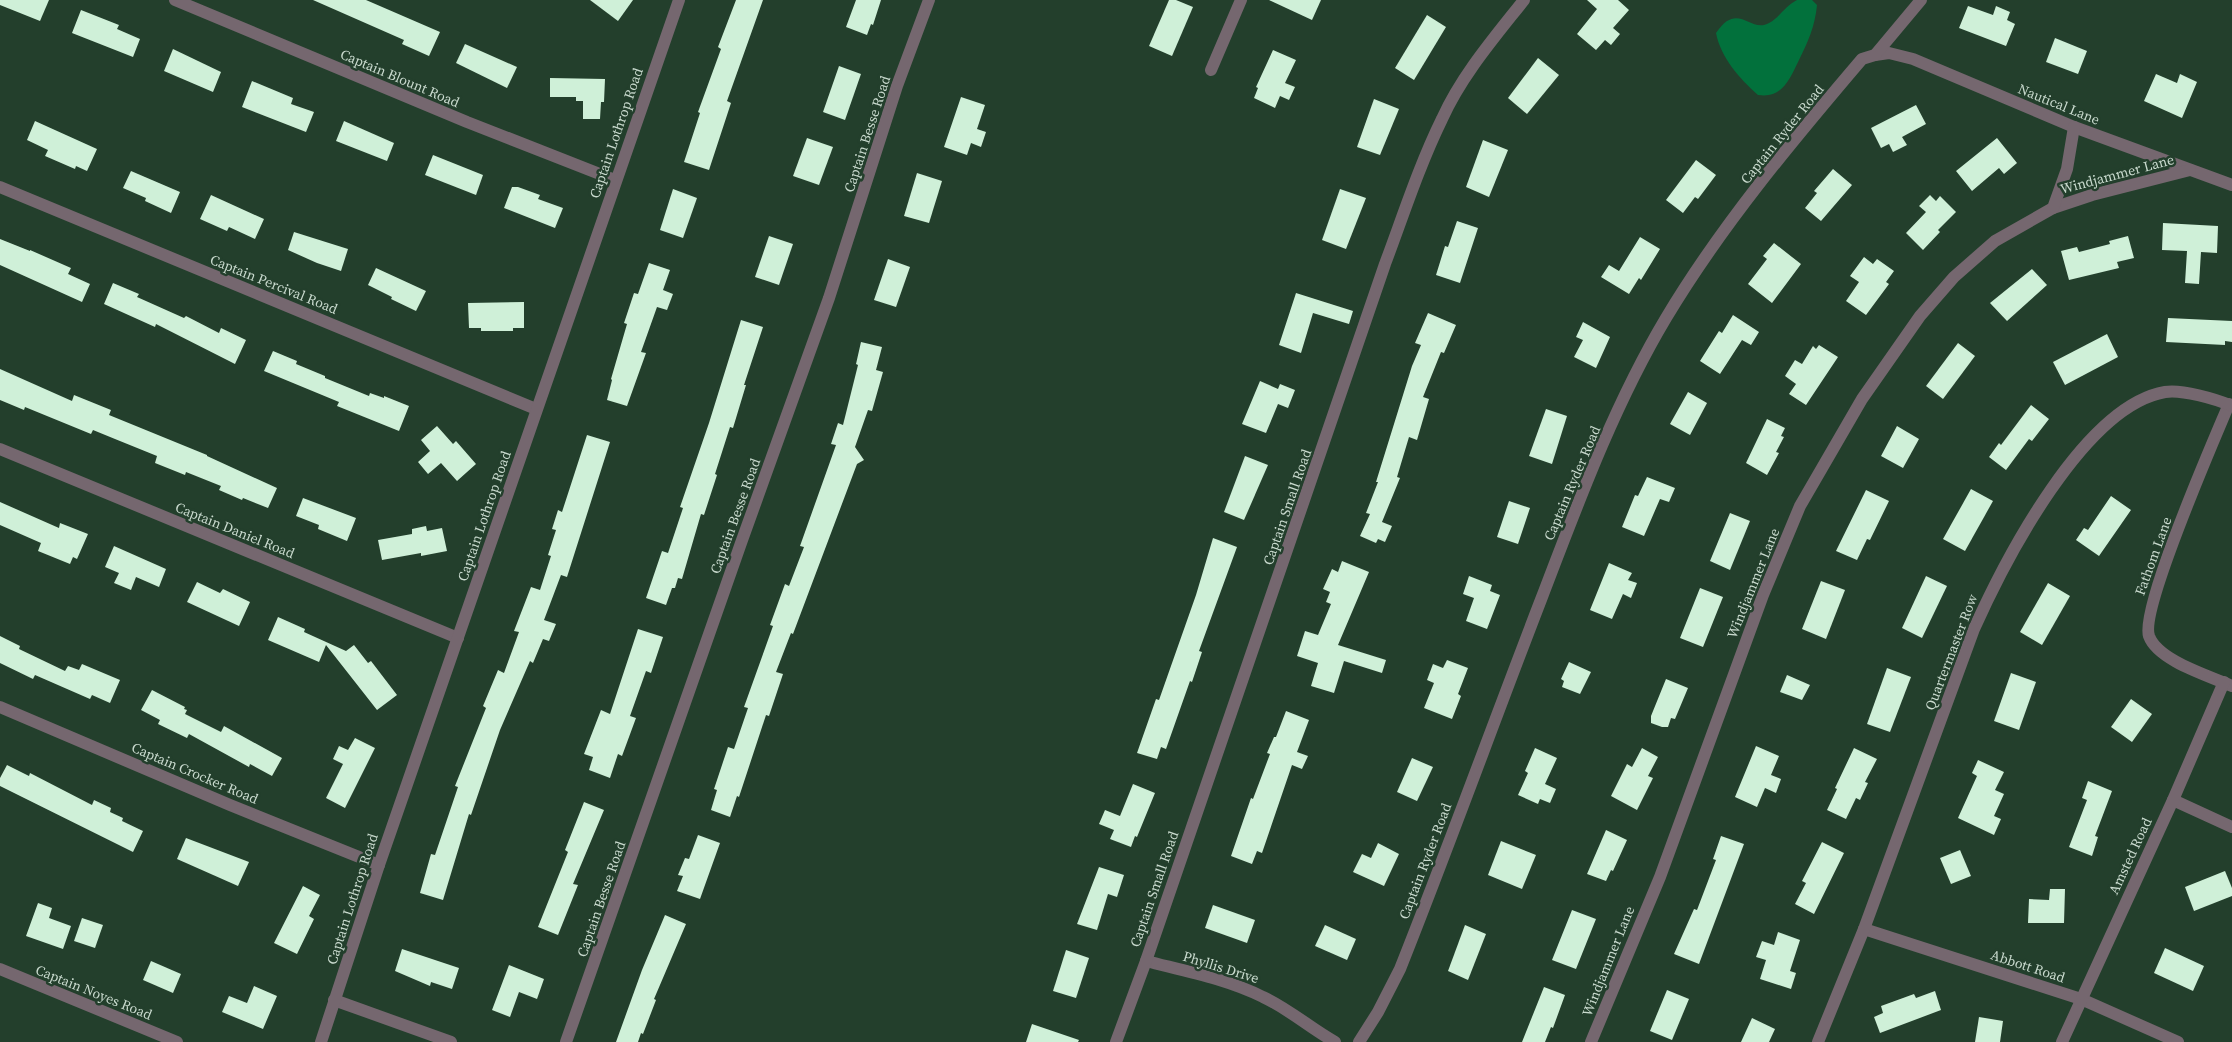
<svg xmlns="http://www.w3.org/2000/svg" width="2232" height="1042" viewBox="0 0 2232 1042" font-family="'Source Serif 4',serif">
<rect width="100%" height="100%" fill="#233f2c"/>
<path fill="#02713c" d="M1797 0H1812L1817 5C1815 26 1808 42 1799 60 1790 78 1783 99 1758 95 1739 78 1721 58 1716 33 1738 0 1750 34 1769 23 1780 17 1785 6 1797 0Z"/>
<g fill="#cff0d8">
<path d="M0 0H49L40 21 0 5Z"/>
<path d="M313 0H366L440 32 429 56 402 44 404 40Z"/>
<path d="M590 0H633L618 21Z"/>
<path d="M736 0H763L727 101 731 103 709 170 684 162 700 113 698 112 721 49 718 47Z"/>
<path d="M856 0H881L873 25 871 24 867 35 846 27Z"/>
<path d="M1169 0H1176L1193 7 1172 56 1149 46Z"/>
<path d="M1269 0H1321L1312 20Z"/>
<path d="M1587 0H1618L1629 10 1613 28 1620 34 1611 45 1605 40 1596 50 1577 34 1597 9Z"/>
<path d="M1968 6 1993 15 1996 6 2010 12 2007 20 2015 24 2006 46 1959 28Z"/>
<path d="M81 10 119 25 117 29 140 39 133 57 72 33Z"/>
<path d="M1427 15 1446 27 1414 80 1395 68Z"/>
<path d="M2055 38 2087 51 2078 74 2046 62Z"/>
<path d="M465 44 517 67 507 88 456 63Z"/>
<path d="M173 49 221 72 213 92 164 71Z"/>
<path d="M1273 50 1296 60 1285 83 1295 87 1289 100 1280 96 1275 108 1254 98 1258 88 1256 87Z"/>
<path d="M1538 58 1559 75 1527 114 1508 98Z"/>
<path d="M839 66 861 74 845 120 823 112Z"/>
<path d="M2156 74 2177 83 2180 74 2197 82 2182 118 2144 101Z"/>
<path d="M550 78 605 79 604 102H601L600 119H583V101H576V97H550Z"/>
<path d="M252 81 293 98 291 104 314 112 306 132 242 107Z"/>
<path d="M961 97 985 105 977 129 986 132 981 147 971 143 967 155 944 147Z"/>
<path d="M1374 99 1399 109 1380 155 1357 147Z"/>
<path d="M1916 105 1926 124 1902 137 1907 145 1893 152 1889 144 1881 148 1871 128Z"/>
<path d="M35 121 97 149 87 171 76 166 75 169 45 156 48 150 27 140Z"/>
<path d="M344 121 394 143 387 161 336 141Z"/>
<path d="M807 138 833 147 819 185 793 176Z"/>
<path d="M1997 138 2017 163 2004 174 1999 168 1972 191 1956 171Z"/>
<path d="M1483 140 1508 150 1489 197 1466 187Z"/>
<path d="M433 155 483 175 476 195 425 175Z"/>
<path d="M1696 160 1716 175 1698 199 1695 197 1683 213 1666 200Z"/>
<path d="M1833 169 1852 185 1821 221 1805 208 1817 193 1814 191Z"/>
<path d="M131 171 180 192 171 213 145 201 146 198 123 188Z"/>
<path d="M917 173 942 181 929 223 904 216Z"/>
<path d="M512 187H518L540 195 538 199 563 208 555 228 504 208Z"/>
<path d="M673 189 697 198 683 238 660 230Z"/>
<path d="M1340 189 1366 198 1346 249 1322 240Z"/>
<path d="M211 195 264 219 255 239 229 227 227 231 200 219Z"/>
<path d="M1930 195 1936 201 1940 196 1956 212 1938 230 1940 232 1923 250 1906 233 1926 212 1919 206Z"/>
<path d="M1457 221 1478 228 1460 283 1436 275 1445 246 1448 247Z"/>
<path d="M2163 223 2218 226 2217 253 2201 252 2199 284 2185 283 2187 251 2162 250Z"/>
<path d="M294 232 348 249 341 271 317 263 288 250Z"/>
<path d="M769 236 793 244 779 285 755 277Z"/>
<path d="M2128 236 2134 258 2117 262 2119 268 2069 280 2061 251 2077 247 2079 252 2110 244 2109 241Z"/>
<path d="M1640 237 1660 249 1641 280 1639 278 1629 294 1601 277 1609 265 1619 271Z"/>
<path d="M0 239 30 251V250L71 268 68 274 90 284 82 302 0 265Z"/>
<path d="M1774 243 1801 264 1772 303 1748 284 1767 259 1763 256Z"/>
<path d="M1864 257 1873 264 1877 259 1894 271 1886 282 1889 284 1866 315 1846 301 1859 282 1850 276Z"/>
<path d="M888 259 910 267 896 307 874 300Z"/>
<path d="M649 263 670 270 663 290 673 294 667 310 657 307 641 352 646 353 627 406 607 400 612 380 611 379 627 324 624 323 634 293 638 294Z"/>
<path d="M376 268 426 291 416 311 391 299 392 297 368 285Z"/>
<path d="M2032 269 2047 285 2007 321 1990 303Z"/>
<path d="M113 283 139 294 137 297 184 318 186 316 219 333 221 328 246 340 235 364 156 324 155 327 104 304Z"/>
<path d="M1296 293 1353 311 1349 324 1313 313 1301 353 1279 345Z"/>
<path d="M524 302V328H513V331H481V328H469L468 303Z"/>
<path d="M1428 313 1456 325 1444 353 1441 352 1423 397 1429 399 1417 440 1409 437 1397 477 1400 478 1382 522 1392 526 1385 542 1378 539 1376 543 1360 536 1370 514 1366 513 1378 482H1376L1412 366 1421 345 1415 343Z"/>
<path d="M1733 315 1759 332 1751 345 1742 340 1720 374 1700 361 1719 331 1722 333Z"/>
<path d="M2168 318 2232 321V342L2225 341V345L2166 342Z"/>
<path d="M741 320 763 327 744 385H746L733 428 730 427 715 474 717 475 704 515 701 514 682 579 678 578 675 588H672L666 605 646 598 662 551 668 553 683 508 680 507 709 423Z"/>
<path d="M1583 322 1610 337 1596 368 1574 357 1583 340 1576 337Z"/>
<path d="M2107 334 2118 357 2065 385 2053 362Z"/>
<path d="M861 342 882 347 876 370 883 372 872 411 868 410 855 447 864 460 857 464 793 634 791 633 776 672 783 674 769 716 766 715 739 797 737 796 730 817 711 810 717 790 714 789 728 747 734 749 748 708 744 707 773 626 770 625 785 584 789 586 804 547 800 546 836 445 831 444 838 423 843 425 858 365 856 364Z"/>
<path d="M1958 343 1975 356 1943 399 1926 386Z"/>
<path d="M1819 345 1838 357 1806 405 1789 394 1796 384 1785 376 1795 360 1802 364 1813 346 1816 349Z"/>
<path d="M273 351 297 361 296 364 325 376V378L369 396 370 393 384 398V396L409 406 399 431 337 406 339 402 264 371Z"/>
<path d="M0 369 72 401 74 395 111 410 109 415 207 455V456L277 488 268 508 243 498 242 500 219 490 221 486 186 472 185 475 155 463 157 456 115 439 93 430 91 434 25 407 24 410 0 400Z"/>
<path d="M1260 381 1278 389 1280 384 1295 390 1288 408 1278 404 1266 433 1242 424Z"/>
<path d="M1688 392 1707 403 1690 435 1670 424Z"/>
<path d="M2031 405 2049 419 2032 441 2029 439 2006 470 1989 457 1999 443 2001 445Z"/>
<path d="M1546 409 1567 416 1552 464 1529 456Z"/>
<path d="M1767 419 1785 428 1781 436 1784 437 1776 452 1779 453 1767 475 1746 463Z"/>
<path d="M437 426 453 444 456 441 476 464 457 481 441 463 428 474 418 462 430 451 421 440Z"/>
<path d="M1897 426 1919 439 1903 468 1881 456Z"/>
<path d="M587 435 610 442 567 577 561 575 544 620 556 624 549 641 543 639 533 663 530 661 500 730 471 815 469 814 443 900 420 893 431 854 435 855 458 787 455 786 486 708 483 706 498 670 504 673 519 632 514 631 531 587 540 590 551 556 548 555 556 530 552 529 558 510 562 512Z"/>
<path d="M1245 456 1268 465 1244 520 1224 512Z"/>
<path d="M1647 477 1675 488 1669 502 1660 499 1644 536 1622 527 1635 495 1638 496Z"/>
<path d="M1971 489 1993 501 1965 551 1943 539Z"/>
<path d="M1866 490 1889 501 1870 540 1867 539 1857 560 1836 551Z"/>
<path d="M2111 496 2131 510 2099 556 2076 540 2084 528 2088 530Z"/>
<path d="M303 498 356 518 347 541 318 529 319 525 296 516Z"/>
<path d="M1509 501 1530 508 1518 544 1497 537Z"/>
<path d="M0 502 59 528 60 523 88 534 77 559 73 557 70 564 38 551 41 543 0 525Z"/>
<path d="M1730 513 1750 521 1730 570 1710 561Z"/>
<path d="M426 526 427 531 442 528 447 551 421 556V553L382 560 378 540 412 534V529Z"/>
<path d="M1213 538 1237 547 1199 651 1202 652 1192 682 1190 681 1166 749 1161 747 1157 759 1137 753 1156 699 1159 700 1196 595Z"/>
<path d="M114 546 166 569 159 587 136 577 131 590 114 583 119 573 105 567Z"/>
<path d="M1342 561 1369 572 1338 645 1386 660 1382 673 1344 661 1334 693 1311 686 1318 663 1297 656 1305 631 1318 635 1331 604 1326 602 1330 592 1323 589 1332 569 1338 572Z"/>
<path d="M1609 563 1632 573 1628 580 1637 583 1631 598 1623 594 1612 619 1590 610Z"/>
<path d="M1469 576 1492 585 1490 591 1500 595 1487 629 1466 621 1474 598 1463 594Z"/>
<path d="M1926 576 1947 586 1922 638 1902 628Z"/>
<path d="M1821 581 1845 590 1826 639 1802 629Z"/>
<path d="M197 582 220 593 223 589 250 602 239 626 187 602Z"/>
<path d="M2048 583 2070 596 2042 645 2020 632Z"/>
<path d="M1700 588 1723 597 1703 647 1680 638Z"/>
<path d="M278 617 305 629 304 632 346 651 354 645 368 663 371 661 397 695 377 710 326 645 319 662 268 640Z"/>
<path d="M638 629 663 637 651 673 646 671 630 716 636 718 622 756 618 754 610 778 589 770 593 757 584 754 601 710 610 714Z"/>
<path d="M0 636 20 646 19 649 65 671 68 666 79 670 82 664 120 680 110 703 92 695 90 699 35 675 33 679 0 663Z"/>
<path d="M1447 660 1468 668 1458 694 1461 696 1452 719 1424 708 1434 683 1427 680 1433 664 1443 668Z"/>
<path d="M1569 662 1591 672 1580 694 1562 687 1564 681 1561 679Z"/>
<path d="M1887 668 1911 677 1890 732 1867 724Z"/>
<path d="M2011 673 2036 682 2019 730 1994 721Z"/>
<path d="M1787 675 1810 685 1802 700 1780 692Z"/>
<path d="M1666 679 1688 688 1675 719 1671 718 1668 727H1662L1651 723V716Z"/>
<path d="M152 690 185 707 184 709 187 710 185 714 221 732 224 726 282 758 272 776 250 764 249 767 189 734 187 738 158 724 160 720 141 710Z"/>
<path d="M2131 699 2152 714 2132 742 2111 727Z"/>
<path d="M1286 711 1309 720 1297 752 1308 756 1302 769 1292 765 1262 853 1257 851 1252 864 1231 856 1251 798 1253 799 1270 754 1267 753 1274 737H1276Z"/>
<path d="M355 738 375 748 345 808 326 798 343 764 333 759 339 746 348 750Z"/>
<path d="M1756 746 1779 756 1771 775 1781 779 1776 793 1765 788 1757 807 1735 797Z"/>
<path d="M1535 748 1557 758 1545 784 1556 789 1550 803 1540 799 1538 804 1518 795 1528 773 1525 771Z"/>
<path d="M1642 748 1658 757 1648 776 1653 778 1637 810 1611 796 1627 764 1632 767Z"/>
<path d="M1854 748 1877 759 1865 782 1868 783 1860 800 1856 798 1846 819 1827 810 1837 789 1835 788Z"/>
<path d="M1412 758 1433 767 1417 801 1397 792Z"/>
<path d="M1978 760 2004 772 1995 790 2004 794 1994 816 2001 819 1994 835 1958 818 1977 776 1972 773Z"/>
<path d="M7 765 29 776 30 773 92 805 94 800 111 808 110 812 123 818 122 821 143 831 133 852 0 786V778Z"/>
<path d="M2088 781 2112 791 2095 836 2098 837 2092 856 2069 847 2087 800 2082 798Z"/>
<path d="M1133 784 1155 793 1137 837 1135 836 1131 847 1110 839 1114 830 1099 824 1105 810 1120 816Z"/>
<path d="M584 802 604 810 573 884 578 885 558 935 538 927 568 852 565 850Z"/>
<path d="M1606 830 1627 840 1613 871 1611 870 1606 881 1587 874Z"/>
<path d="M698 835 720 843 700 899 677 891 683 876 678 875 685 858 689 859Z"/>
<path d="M1721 836 1744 844 1699 964 1674 954 1694 909 1697 910 1716 860 1713 859Z"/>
<path d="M186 838 249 862 238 886 177 859Z"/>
<path d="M1501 841 1536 855 1522 889 1488 875Z"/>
<path d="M1822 842 1844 853 1814 914 1795 904 1806 883 1802 881Z"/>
<path d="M1378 843 1399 854 1384 886 1353 872 1362 854 1371 858Z"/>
<path d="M1960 850 1971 876 1951 884 1940 858Z"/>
<path d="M1099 867 1124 875 1117 897 1108 894 1097 930 1077 924Z"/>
<path d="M2225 871 2232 888V896L2194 911 2185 887Z"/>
<path d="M303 886 320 895 309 916 314 919 297 954 274 943Z"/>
<path d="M2050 889H2065L2064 923H2028L2029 899 2049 900Z"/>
<path d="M38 903 52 908 49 918 71 926 63 949 26 936Z"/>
<path d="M1213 905 1255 920 1247 943 1205 928Z"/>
<path d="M1572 910 1596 919 1576 969 1552 960Z"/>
<path d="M665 915 686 924 654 999 656 1000 643 1034 641 1033 638 1042H616L642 970Z"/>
<path d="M82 918 103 925 95 948 74 941Z"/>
<path d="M1325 925 1356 939 1347 960 1315 946Z"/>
<path d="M1465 925 1486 934 1468 980 1448 971Z"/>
<path d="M1778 932 1800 940 1790 971 1796 973 1791 989 1760 979 1766 960 1756 957 1762 941 1774 945Z"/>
<path d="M2165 948 2204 966 2193 991 2154 973Z"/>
<path d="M402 949 459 968 452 989 431 982 430 986 395 971Z"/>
<path d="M1066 950 1089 958 1076 998 1053 991Z"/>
<path d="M151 961 181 974 173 993 143 980Z"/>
<path d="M509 965 544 979 537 999 519 992 510 1017 492 1010Z"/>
<path d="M254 986 277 996 263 1029 222 1012 229 996 247 1003Z"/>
<path d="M1544 987 1565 995 1553 1028 1551 1027 1545 1042H1522Z"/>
<path d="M1667 990 1689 999 1672 1040 1650 1031Z"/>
<path d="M1935 991 1941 1010 1880 1033 1874 1017 1883 1013 1881 1006 1914 994 1916 998Z"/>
<path d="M1979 1017 2003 1021 2000 1042H1975Z"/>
<path d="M1752 1018 1775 1029 1769 1042H1741Z"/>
<path d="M1032 1024 1079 1040 1078 1042H1026Z"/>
</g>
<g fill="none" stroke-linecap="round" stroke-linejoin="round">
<g stroke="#75676f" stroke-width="12">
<path d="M175 0 467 122 615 180"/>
<path d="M1875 55 1889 53 1913 59 2074 127 2232 185"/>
<path d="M1211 70 1241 0"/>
<path d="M0 187 536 409"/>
<path d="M2053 208 2092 195 2190 170"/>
<path d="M2229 404C2214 440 2140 609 2149 636 2158 661 2210 676 2232 686"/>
<path d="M0 449 458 638"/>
<path d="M0 707 230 805 379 865"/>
<path d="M2173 800 2232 827"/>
<path d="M1864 929 2081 999 2178 1042"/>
<path d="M1146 961C1185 971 1227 979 1263 997 1289 1009 1310 1028 1335 1042"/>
<path d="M0 969 177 1042"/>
<path d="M334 1000 451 1042"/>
<path d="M321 1042 379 865 679 0"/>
<path d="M566 1042 741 543 829 298 897 86 929 0"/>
<path d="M1116 1042 1146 961 1385 264C1403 216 1419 166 1442 119 1462 75 1494 38 1524 0"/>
<path d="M1359 1042 1378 1012 1400 969C1449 846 1494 721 1542 597 1578 503 1614 405 1666 318 1721 226 1793 140 1862 59L1875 55 1921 0"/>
<path d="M1591 1042 1660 877 1763 595 1800 506 1862 399 1920 316 1954 277 1995 241 2053 208 2067 169 2074 127"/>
<path d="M1818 1042 1864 929 1974 629C2005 560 2084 406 2165 392 2181 389 2216 399 2232 406"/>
<path d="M2062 1042 2173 800 2224 682"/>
</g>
</g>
<g text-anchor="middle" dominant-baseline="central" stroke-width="5" stroke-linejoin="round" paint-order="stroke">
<g font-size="14" fill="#c9dace" stroke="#233f2c">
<text transform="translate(400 78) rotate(23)">Captain Blount Road</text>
<text transform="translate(2059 104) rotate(22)">Nautical Lane</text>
<text transform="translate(616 133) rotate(-71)">Captain Lothrop Road</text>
<text transform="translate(867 134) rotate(-72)">Captain Besse Road</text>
<text transform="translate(1782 134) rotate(-51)">Captain Ryder Road</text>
<text transform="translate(2117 174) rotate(-15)">Windjammer Lane</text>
<text transform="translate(274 284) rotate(22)">Captain Percival Road</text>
<text transform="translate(1572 483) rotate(-67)">Captain Ryder Road</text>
<text transform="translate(1287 507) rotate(-71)">Captain Small Road</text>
<text transform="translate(484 516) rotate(-71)">Captain Lothrop Road</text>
<text transform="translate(735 516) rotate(-70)">Captain Besse Road</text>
<text transform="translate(235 530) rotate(22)">Captain Daniel Road</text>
<text transform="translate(2153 556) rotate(-70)">Fathom Lane</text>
<text transform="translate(1753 583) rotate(-68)">Windjammer Lane</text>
<text transform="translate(1951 652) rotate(-69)">Quartermaster Row</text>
<text transform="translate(195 773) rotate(23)">Captain Crocker Road</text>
<text transform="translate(2130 856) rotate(-65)">Amsted Road</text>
<text transform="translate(1425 861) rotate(-69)">Captain Ryder Road</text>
<text transform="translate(1154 889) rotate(-71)">Captain Small Road</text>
<text transform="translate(352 899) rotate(-72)">Captain Lothrop Road</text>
<text transform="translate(601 899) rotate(-71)">Captain Besse Road</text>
<text transform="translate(1608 961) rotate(-68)">Windjammer Lane</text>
<text transform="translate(2028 966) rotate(18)">Abbott Road</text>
<text transform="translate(1221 967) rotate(17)">Phyllis Drive</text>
<text transform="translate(94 992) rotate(22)">Captain Noyes Road</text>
</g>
</g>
</svg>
